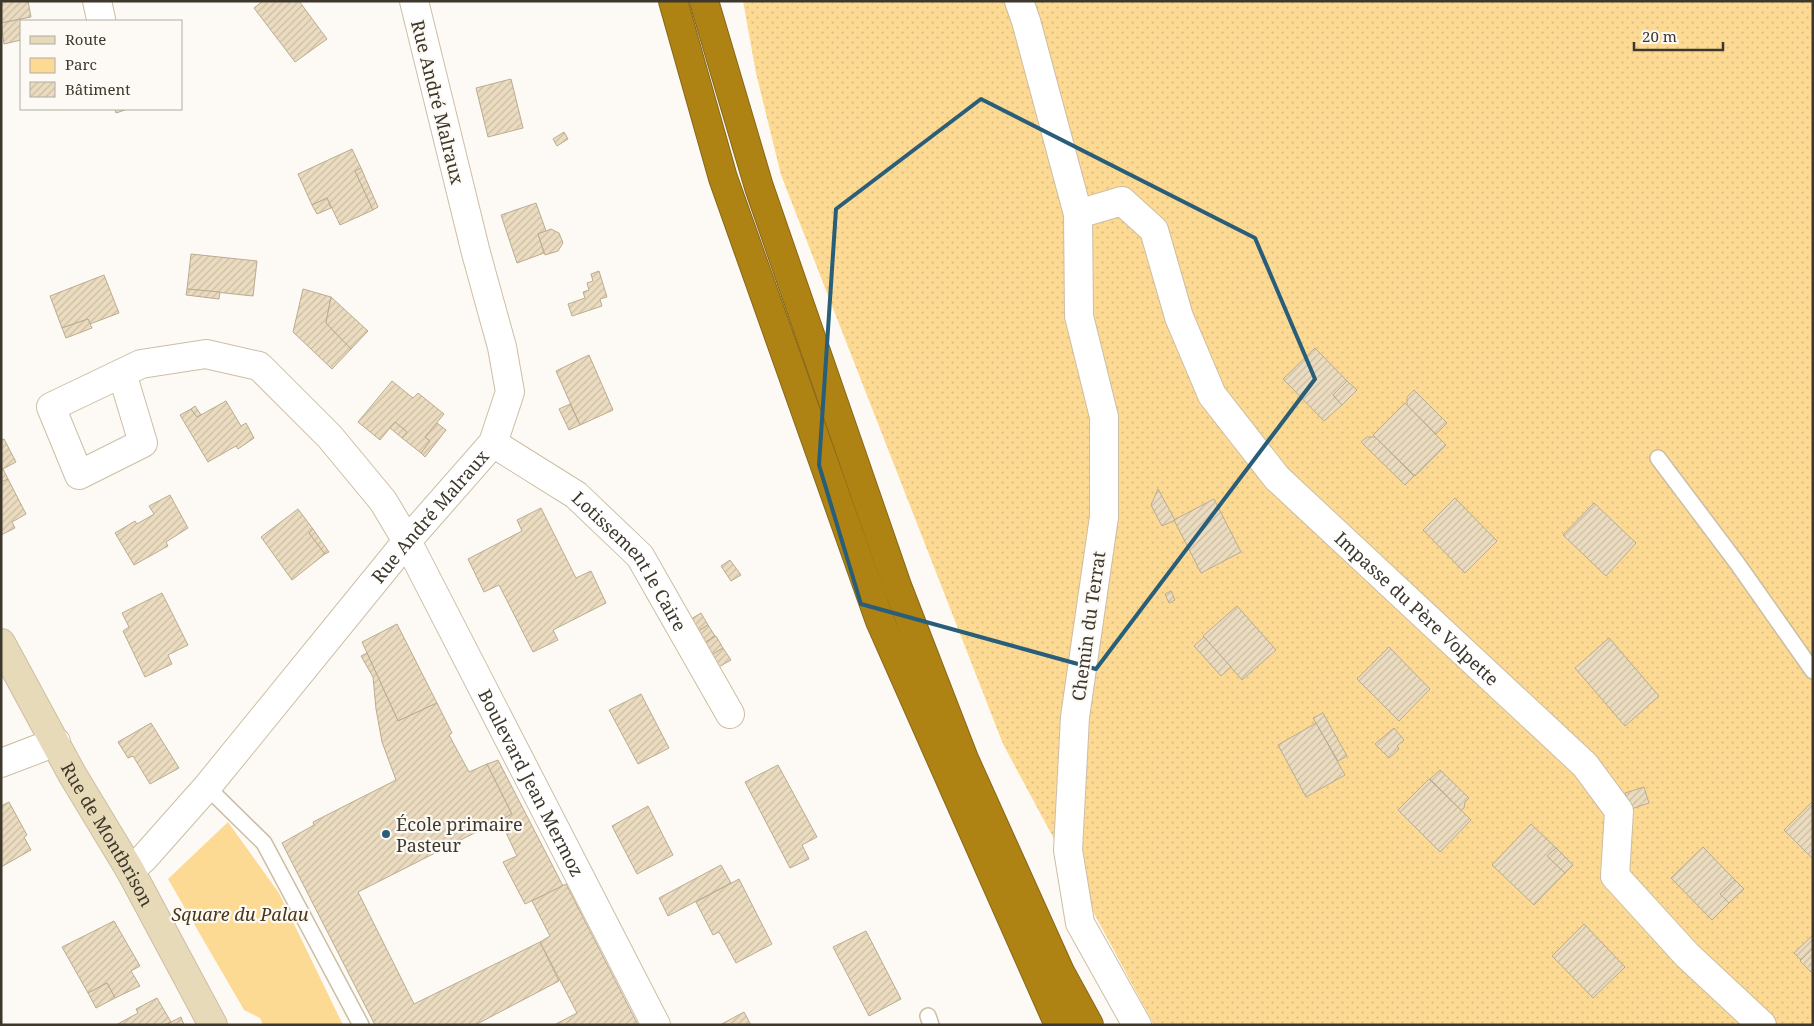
<svg xmlns="http://www.w3.org/2000/svg" width="1814" height="1026" viewBox="0 0 1814 1026" font-family="'Noto Serif',serif">
<defs>
<pattern id="grass-dots" width="8" height="8" patternUnits="userSpaceOnUse" patternTransform="scale(1.25)"><rect width="8" height="8" fill="#fdda94"/><path d="M2 2h.1M6 6h.1" fill="none" stroke="#dabc80" stroke-width="1.8" stroke-linecap="round"/></pattern>
<pattern id="building-hatch" width="6" height="6" patternUnits="userSpaceOnUse" patternTransform="scale(1.25)"><rect width="6" height="6" fill="#ebdcc0"/><path d="M-1 1l2-2M0 6l6-6M5 7l2-2" fill="none" stroke="#cabda5"/></pattern>
</defs>
<rect width="100%" height="100%" fill="#fdfaf5"/>
<path fill="url(#grass-dots)" d="M743 1H1813V1025H1154L1003 744 781 175 756 73Z"/>
<path fill="#fdda94" d="M228 822 279 893 343 1025H263L260 1018 244 1010 168 879Z"/>
<g fill="url(#building-hatch)" stroke="#baac91">
<path d="M1 1H28L31 17 1 23Z"/>
<path d="M263 1H299L327 39 295 62 254 8Z"/>
<path d="M21 19V40L4 44 1 23Z"/>
<path d="M511 79 523 128 488 137 476 88Z"/>
<path d="M115 109H128L116 113Z"/>
<path d="M564 132 568 139 557 146 553 139Z"/>
<path d="M352 149 361 168 355 171 373 210 340 225 327 198 312 205 298 174Z"/>
<path d="M361 168 378 207 373 210 355 171Z"/>
<path d="M327 198 331 208 317 214 312 205Z"/>
<path d="M536 203 546 231 538 234 544 253 517 263 501 215Z"/>
<path d="M551 229 559 233 563 243 558 251 545 255 538 234Z"/>
<path d="M191 254 257 261 253 296 187 289Z"/>
<path d="M599 271 607 297 600 299 602 306 572 316 568 304 585 298 583 292 589 290 587 283 593 281 591 274Z"/>
<path d="M104 275 119 313 90 324 88 319 62 328 50 296Z"/>
<path d="M187 289 220 292 219 299 186 295Z"/>
<path d="M303 289 331 297 326 323 351 349 332 369 293 332Z"/>
<path d="M331 297 368 331 351 349 326 323Z"/>
<path d="M88 319 92 328 66 338 62 328Z"/>
<path d="M1315 348 1347 381 1333 395 1342 405 1324 421 1283 379Z"/>
<path d="M589 355 613 410 580 425 556 371Z"/>
<path d="M392 381 413 398 418 393 444 414 425 437 430 441 421 453 402 438 407 432 395 422 380 440 358 422Z"/>
<path d="M1347 381 1357 390 1342 405 1333 395Z"/>
<path d="M1414 390 1447 423 1436 434 1407 405V397Z"/>
<path d="M226 401 241 426 246 423 254 438 238 449 236 446 208 462 180 415 191 409 197 417Z"/>
<path d="M1405 403 1446 445 1415 476 1373 435Z"/>
<path d="M570 404 580 425 569 430 559 409Z"/>
<path d="M195 406 201 415 197 417 191 409Z"/>
<path d="M395 422 407 432 402 438 390 428Z"/>
<path d="M437 423 446 430 425 457 421 453 430 441 425 437Z"/>
<path d="M1367 437H1375L1414 476 1405 485 1361 442Z"/>
<path d="M4 439 16 462 1 470V440Z"/>
<path d="M3 469 8 479 1 483V470Z"/>
<path d="M8 479 26 514 12 522 15 528 1 535V482Z"/>
<path d="M1158 489 1175 520 1162 526 1151 505Z"/>
<path d="M170 495 188 528 166 542 168 546 134 565 115 533 135 521 137 524 154 514 149 506Z"/>
<path d="M1455 498 1497 541 1465 573 1423 530Z"/>
<path d="M1214 499 1241 552 1201 573 1174 520Z"/>
<path d="M1594 503 1636 543 1606 576 1563 535Z"/>
<path d="M541 508 576 578 591 571 606 603 553 630 558 640 533 652 499 585 484 592 468 559 522 531 517 520Z"/>
<path d="M298 509 313 529 309 533 325 554 292 580 261 537Z"/>
<path d="M313 529 329 552 325 554 309 533Z"/>
<path d="M730 560 741 575 731 581 721 566Z"/>
<path d="M1171 591 1175 600 1169 603 1165 594Z"/>
<path d="M162 593 188 645 168 655 172 664 145 677 123 631 129 627 122 613Z"/>
<path d="M1237 606 1276 650 1242 680 1203 636Z"/>
<path d="M701 613 708 625 689 637 681 625Z"/>
<path d="M397 624 437 703 398 721 362 642Z"/>
<path d="M708 625 715 636 696 648 689 637Z"/>
<path d="M716 636 723 648 703 660 696 648Z"/>
<path d="M1204 637 1231 667 1221 676 1194 646Z"/>
<path d="M1609 638 1659 696 1625 726 1575 668Z"/>
<path d="M1389 647 1430 689 1399 721 1357 679Z"/>
<path d="M723 648 731 660 710 672 703 660Z"/>
<path d="M367 653 398 721 437 703 452 733 449 735 469 772 487 764 512 814 358 892 414 1004 540 942 559 981 475 1025H375L282 843 314 825 313 822 396 780 382 742 376 709 373 677 361 656Z"/>
<path d="M641 694 669 748 638 764 609 710Z"/>
<path d="M1323 713 1347 756 1338 761 1313 718Z"/>
<path d="M151 723 179 768 150 784 133 756 128 758 118 742Z"/>
<path d="M1316 723 1345 775 1306 797 1278 745Z"/>
<path d="M1394 728 1404 740 1397 746 1399 749 1389 758 1375 744Z"/>
<path d="M498 760 563 886 525 904 503 862 517 856 500 820 512 814 487 764Z"/>
<path d="M778 765 817 837 802 845 809 859 790 868 745 782Z"/>
<path d="M1440 770 1469 798 1465 802 1464 808 1461 810 1430 779Z"/>
<path d="M1429 779 1471 820 1440 852 1398 810Z"/>
<path d="M1644 787 1649 803 1631 809 1625 793Z"/>
<path d="M1813 801V859L1784 830Z"/>
<path d="M9 802 27 835 24 837 31 850 1 867V806Z"/>
<path d="M648 806 673 855 637 874 612 826Z"/>
<path d="M1531 824 1556 848 1547 856 1565 873 1534 905 1492 865Z"/>
<path d="M1703 847 1735 880 1720 894 1729 903 1712 920 1671 878Z"/>
<path d="M1556 848 1573 865 1565 873 1547 856Z"/>
<path d="M721 865 731 883 668 916 659 898Z"/>
<path d="M739 879 772 944 736 963 719 932 713 935 696 902Z"/>
<path d="M1735 880 1744 889 1729 903 1720 894Z"/>
<path d="M566 884 638 1025H554L577 1013 540 942 550 936 532 901Z"/>
<path d="M114 921 140 966 131 971 140 986 115 998 107 983 88 993 62 947Z"/>
<path d="M1584 924 1625 967 1593 998 1552 956Z"/>
<path d="M866 931 901 999 869 1016 833 947Z"/>
<path d="M1813 935V948L1801 960 1794 953Z"/>
<path d="M1813 948V974L1800 961Z"/>
<path d="M107 983 115 998 96 1008 88 993Z"/>
<path d="M157 998 171 1022 164 1025H116L138 1013 136 1009Z"/>
<path d="M744 1012 751 1025H720Z"/>
<path d="M181 1017 184 1025H164L171 1022Z"/>
</g>
<g fill="none" stroke-linecap="round" stroke-linejoin="round">
<defs>
<g id="lane">
<path d="M1658 458 1737 563 1813 671"/>
<path d="M207 787 264 843 361 1025"/>
<path d="M928 1016 931 1025"/>
</g>
<g id="street">
<path d="M97 1 101 19"/>
<path d="M1019 1 1026 21 1078 214 1079 316 1104 417V517L1075 717 1068 850 1080 923 1137 1025"/>
<path id="s1" d="M1078 214 1122 201 1154 230 1179 317 1212 395 1277 478 1585 765 1619 811 1615 876 1687 955 1762 1025"/>
<path id="s2" d="M122 373 143 443 79 475 51 407 141 364 206 354 259 366 330 437 383 501 407 541 656 1025"/>
<path id="s3" d="M493 443 576 495 640 556 730 714"/>
<path d="M1 763 56 742"/>
<path id="s4" d="M130 870 144 858 207 787 407 541 493 443 510 392 502 347 476 253 414 1"/>
</g>
<g id="secondary">
<path id="s5" d="M1 643 72 774 130 870 213 1025"/>
</g>
<g id="highway">
<path d="M673 1 723 178 880 621 1059 1025"/>
<path d="M704 1 759 187 897 586 964 759 1060 972 1089 1025"/>
</g>
</defs>
<use href="#lane" stroke="#ccbea3" stroke-width="18"/>
<use href="#street" stroke="#ccbea3" stroke-width="30"/>
<use href="#secondary" stroke="#ccbea3" stroke-width="30"/>
<use href="#highway" stroke="#86681c" stroke-width="30"/>
<use href="#lane" stroke="#fff" stroke-width="15"/>
<use href="#street" stroke="#fff" stroke-width="28"/>
<use href="#secondary" stroke="#e7dab8" stroke-width="28"/>
<use href="#highway" stroke="#ae8213" stroke-width="28"/>
</g>
<path fill="none" stroke="#285e79" stroke-width="4" stroke-linejoin="round" d="M981 99 1255 238 1315 379 1096 669 861 604 819 465 836 209Z"/>
<circle fill="#285e79" stroke="#fdfaf5" stroke-width="2" cx="386" cy="834" r="5"/>
<g text-anchor="middle" dominant-baseline="central" stroke-width="4.5" stroke-linejoin="round" paint-order="stroke">
<g font-size="18" fill="#3d372c" stroke="#fdfaf5">
<text transform="translate(438 102) rotate(76)">Rue André Malraux</text>
<text stroke="none"><textPath href="#s4" startOffset="464">Rue André Malraux</textPath></text>
<text stroke="none"><textPath href="#s3" startOffset="184">Lotissement le Caire</textPath></text>
<text stroke="none"><textPath href="#s1" startOffset="561">Impasse du Père Volpette</textPath></text>
<text transform="translate(1088 626) rotate(-82)">Chemin du Terrat</text>
<text stroke="none"><textPath href="#s2" startOffset="940">Boulevard Jean Mermoz</textPath></text>
<text stroke="none"><textPath href="#s5" startOffset="219">Rue de Montbrison</textPath></text>
</g>
<g font-size="18" fill="#3d372c" stroke="#fdfaf5" text-anchor="start">
<text x="396" y="824">École primaire<tspan x="396" dy="21">Pasteur</tspan></text>
</g>
<g font-size="18" font-style="italic" fill="#473717" stroke="#fdfaf5">
<text x="240" y="914">Square du Palau</text>
</g>
</g>
<rect width="1814" height="1026" fill="none" stroke="#3d372c" stroke-width="5"/>
<rect x="20" y="20" width="162" height="90" fill="#fdfaf5" stroke="#b0aca5"/>
<rect x="30" y="36" width="25" height="8" fill="#e7dab8" stroke="#b0aca5"/>
<text x="65" y="45" font-size="15" fill="#3d372c">Route</text>
<rect x="30" y="58" width="25" height="15" fill="#fdda94" stroke="#b0aca5"/>
<text x="65" y="70" font-size="15" fill="#3d372c">Parc</text>
<rect x="30" y="82" width="25" height="15" fill="url(#building-hatch)" stroke="#b0aca5"/>
<text x="65" y="95" font-size="15" fill="#3d372c">Bâtiment</text>
<path d="M1634 42v8h89v-8" fill="none" stroke="#3d372c" stroke-width="2.5"/>
<text x="1642" y="42" font-size="15" fill="#3d372c" stroke="#fdfaf5" stroke-width="4" paint-order="stroke">20 m</text>
</svg>
